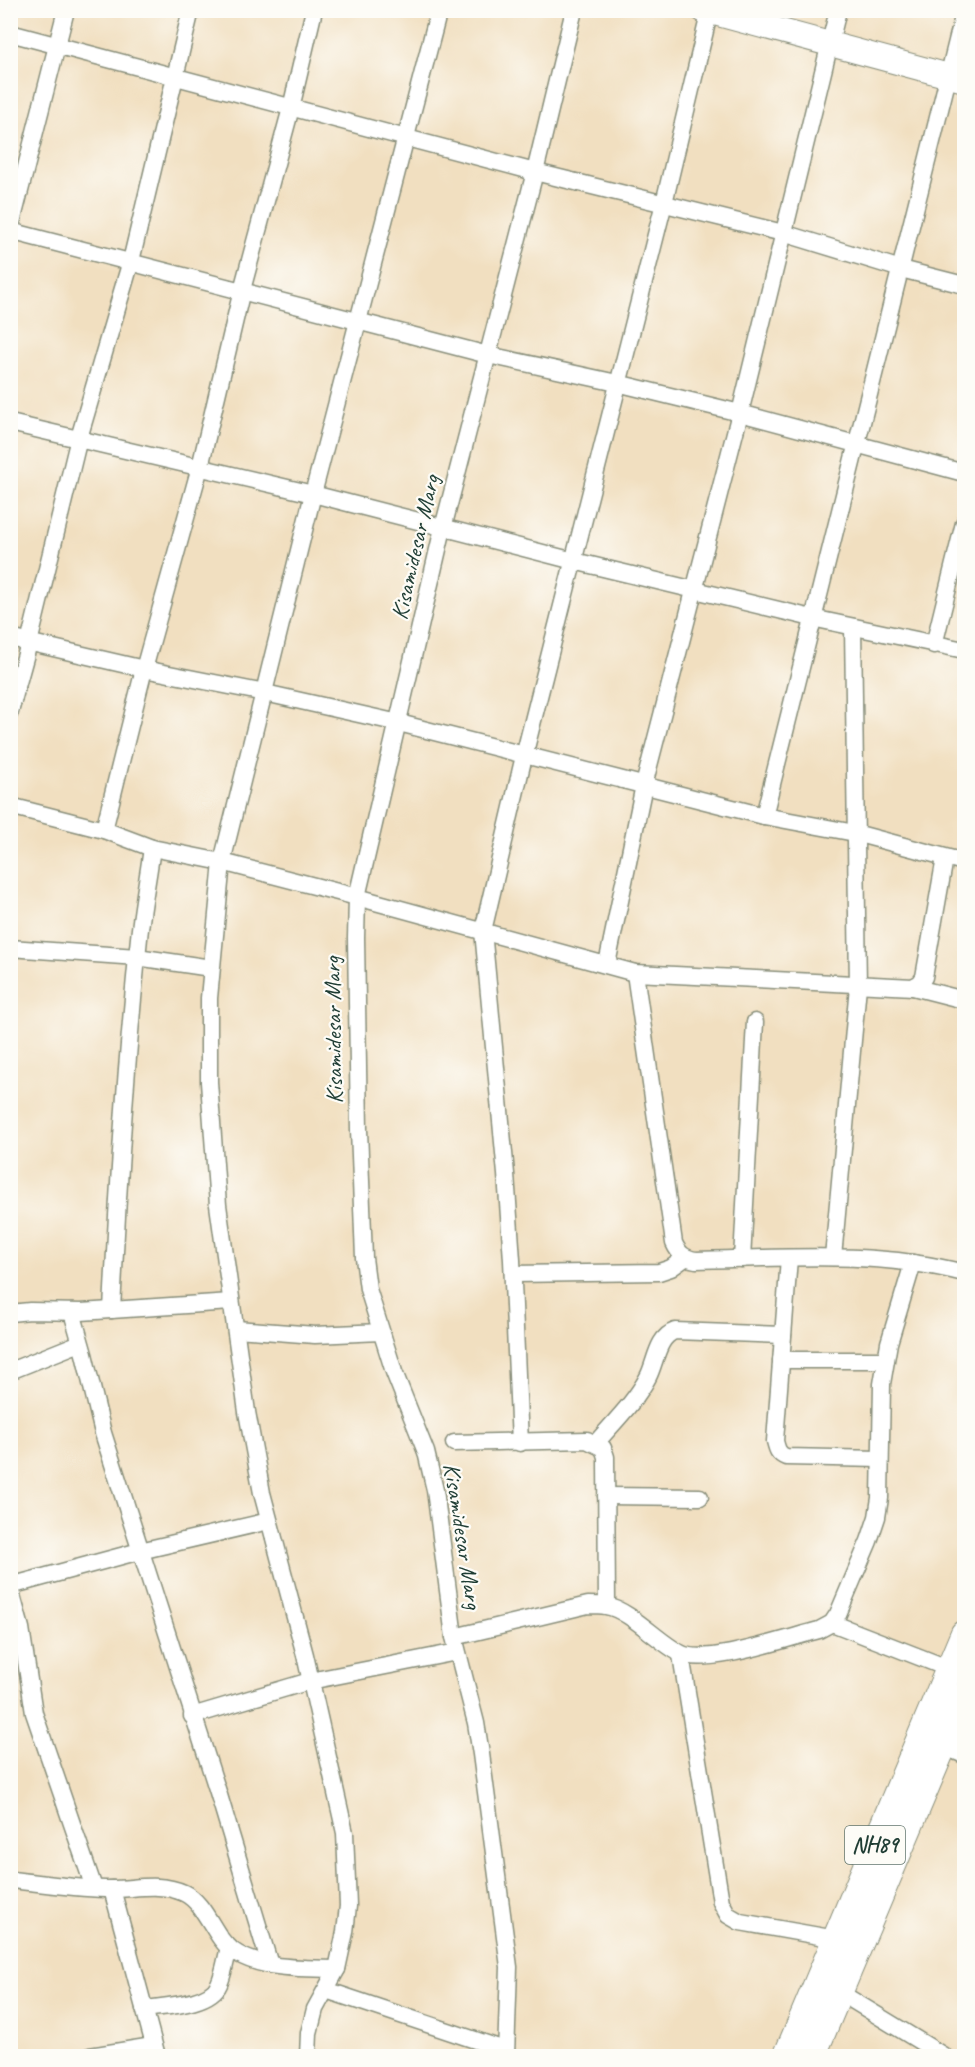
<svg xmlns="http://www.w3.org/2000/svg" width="975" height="2067" viewBox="0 0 975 2067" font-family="Caveat,sans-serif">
<rect width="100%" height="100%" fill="#fdfcf7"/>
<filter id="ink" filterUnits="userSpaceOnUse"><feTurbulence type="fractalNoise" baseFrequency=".0167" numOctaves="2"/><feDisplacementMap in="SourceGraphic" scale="12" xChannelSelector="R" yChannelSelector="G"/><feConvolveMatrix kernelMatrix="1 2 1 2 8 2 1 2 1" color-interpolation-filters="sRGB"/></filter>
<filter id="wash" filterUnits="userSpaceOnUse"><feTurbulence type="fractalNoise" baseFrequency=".008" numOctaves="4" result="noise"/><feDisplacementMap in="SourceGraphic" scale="24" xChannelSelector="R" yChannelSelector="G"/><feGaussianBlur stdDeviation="1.35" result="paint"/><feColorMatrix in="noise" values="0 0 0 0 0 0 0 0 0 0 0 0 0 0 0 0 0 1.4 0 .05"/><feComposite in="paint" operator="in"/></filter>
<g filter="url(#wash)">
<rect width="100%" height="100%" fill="#f1dfc0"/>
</g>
<g filter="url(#ink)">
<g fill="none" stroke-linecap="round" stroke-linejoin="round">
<defs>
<g id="street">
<path d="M10 33 535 172 783 233 901 269 964 285"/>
<path d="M10 230 66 10"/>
<path d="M10 231 488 355 617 383 740 413 964 473"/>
<path d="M10 423 313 494 574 561 812 618 964 650"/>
<path d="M10 638 144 669 265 693 399 723 764 816 855 833 964 862"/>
<path d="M934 645 964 523"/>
<path d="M10 712 29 643 79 438 131 261 191 10"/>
<path d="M10 806 104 830 152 848 222 862 357 897 635 973 913 987 920 983 924 977 945 858"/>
<path d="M764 816 964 13"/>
<path d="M104 830 144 669 200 467 242 290 291 108 314 10"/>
<path d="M10 948 137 957 211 968"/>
<path d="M607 964 644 785 740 413 838 10"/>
<path d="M635 973 674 1243C679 1254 684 1258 696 1260 785 1258 877 1250 964 1273"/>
<path d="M913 987 964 1000"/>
<path d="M833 1257 858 986 853 627"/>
<path d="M789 1258 775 1441C777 1449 778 1454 786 1457L880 1459"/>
<path d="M742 1259 755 1022"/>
<path d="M513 1274 659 1272 671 1268 685 1258"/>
<path d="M112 1310C118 1186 126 1061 139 938 142 908 148 878 152 848"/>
<path d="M72 1312 84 1354 103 1433 218 1792 270 1965"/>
<path d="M10 1313 30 1311 81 1312 231 1302"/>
<path d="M236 1329 315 1335 381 1332"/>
<path d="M781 1360H885"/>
<path d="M10 1371 80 1343"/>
<path d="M454 1443 587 1440 603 1448 606 1457 607 1606"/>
<path d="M520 1443 512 1260 506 1174 483 931 524 756 664 203 710 10"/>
<path d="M596 1443C614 1422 635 1402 648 1377 656 1362 657 1337 675 1331L783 1335"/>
<path d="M606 1496 700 1497"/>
<path d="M10 1586 140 1551 269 1521"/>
<path d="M10 1588 21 1628 34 1713 94 1888"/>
<path d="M832 1623 950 1669"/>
<path d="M454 1637 588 1605C593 1605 600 1605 606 1606 630 1610 658 1642 680 1653 705 1667 790 1637 819 1630L832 1623 838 1614 869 1541 877 1517 880 1498 882 1384 889 1343 913 1263"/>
<path d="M681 1655 721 1902 728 1915 740 1922 836 1939"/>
<path d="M192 1716 310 1681 457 1652"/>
<path d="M943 1746 964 1755"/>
<path d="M10 1880C44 1883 77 1889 111 1889 135 1889 161 1882 184 1893 201 1901 210 1924 221 1939 244 1971 302 1968 337 1969"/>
<path d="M112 1889 157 2056"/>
<path d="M326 1990 505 2050"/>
<path d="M839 1992 944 2056"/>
<path d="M144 2009C165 2006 210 2005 219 1984 224 1973 226 1959 229 1947"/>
<path d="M90 2056 153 2046"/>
<path d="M308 2056 309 2033 315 2009 337 1969 345 1932 348 1906 345 1833 305 1655 262 1493 247 1412 218 1205 209 1082V998L222 862 313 494 439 10"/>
<path d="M506 2056 509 1967 481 1754 476 1723 454 1637 435 1490 426 1452 394 1372 368 1289 364 1258 359 1130 356 938 357 897 443 528 535 172 574 10"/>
</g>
<path id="secondary" d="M703 10 964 80"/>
<g id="primary">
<path d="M787 2056 964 1634"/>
<path d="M812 2056 964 1696"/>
</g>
</defs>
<use href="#street" stroke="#888e7a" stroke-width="19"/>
<use href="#secondary" stroke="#888e7a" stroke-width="26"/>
<use href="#primary" stroke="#888e7a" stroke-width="29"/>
<use href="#street" stroke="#fff" stroke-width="16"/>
<use href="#secondary" stroke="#fff" stroke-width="24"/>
<use href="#primary" stroke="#fff" stroke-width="27"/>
</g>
</g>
<g text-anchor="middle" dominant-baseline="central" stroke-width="4.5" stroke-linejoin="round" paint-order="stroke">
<rect fill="#fdfcf7" stroke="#62766e" stroke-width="1.5" x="845" y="1826" width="60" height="38" rx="4.5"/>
<g font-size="22" font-weight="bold" fill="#1f3d34">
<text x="875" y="1845">NH89</text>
</g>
<g font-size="24" fill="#1f3d34" stroke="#fdfcf7">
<text transform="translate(415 547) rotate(-77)">Kisamidesar Marg</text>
<text transform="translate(333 1030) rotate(-91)">Kisamidesar Marg</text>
<text transform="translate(463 1536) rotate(81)">Kisamidesar Marg</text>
</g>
</g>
<rect width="975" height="2067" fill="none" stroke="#fdfcf7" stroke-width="36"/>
</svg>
